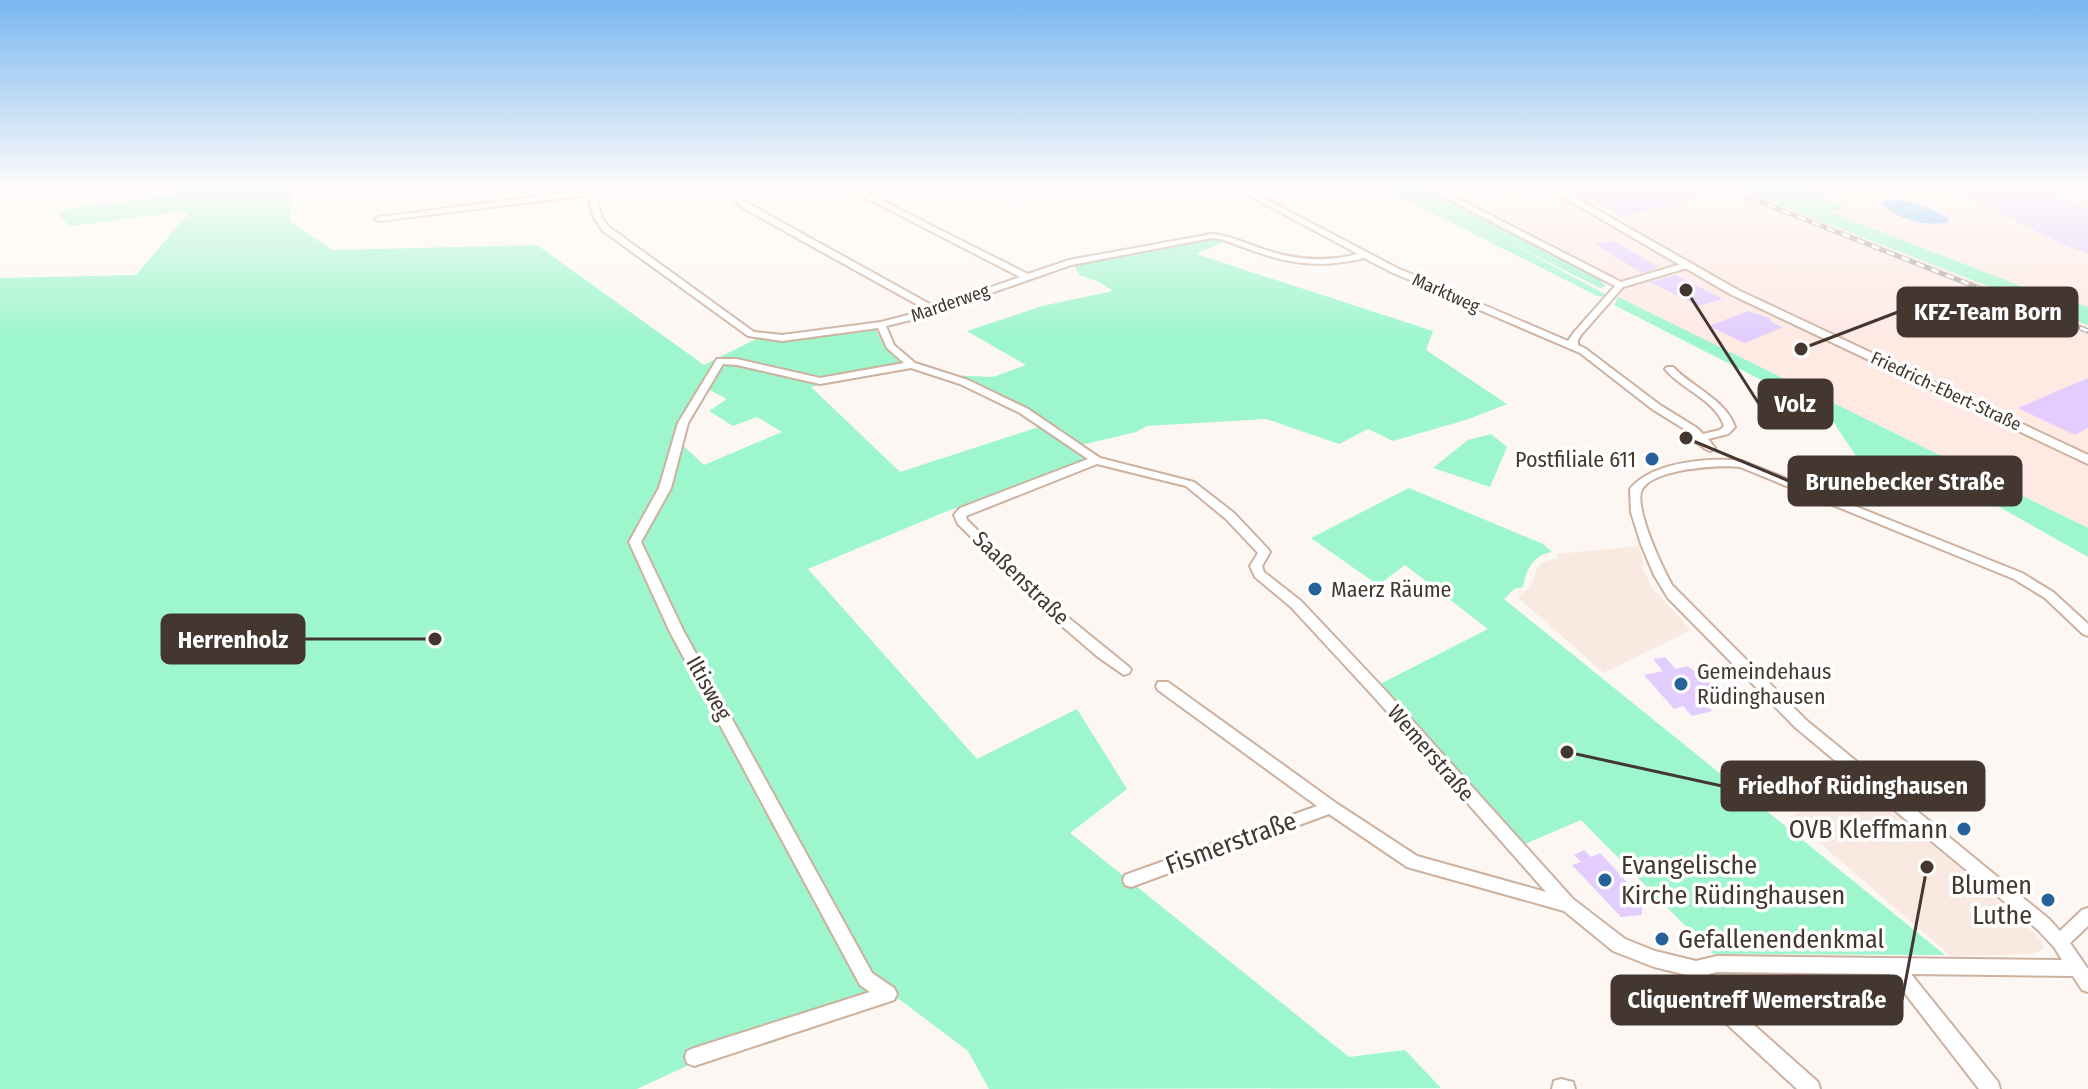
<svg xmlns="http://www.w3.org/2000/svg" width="2088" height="1089" viewBox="0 0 2088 1089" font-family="'Fira Sans Condensed',sans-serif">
<rect width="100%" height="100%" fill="#fdf7f3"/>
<g fill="#fee9e3">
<path d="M1478 187H1720L1977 289 1990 298 2088 337V528L1618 297 1625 286 1464 205 1496 199Z"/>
<path d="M1812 187H2088V307L2058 296 2044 295 1828 211 1843 209Z"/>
</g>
<g fill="#f9eae1">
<path d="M1720 187H1734L2088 325V337L1990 298 1977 289Z"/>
<path d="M1639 546 1643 558 1642 567 1652 588 1691 630 1604 673 1517 597 1531 586 1537 568 1543 562 1558 558 1557 554Z"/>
<path d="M1862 784 2023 922 2041 940 2044 949 2032 954 1951 956 1789 817Z"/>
</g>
<g fill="#9df6cc" fill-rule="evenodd">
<path d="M176 187H291L290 221 332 250 537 245 704 365 756 339 778 340 875 328 885 348 899 360 897 365 811 387 900 472 1042 426 1090 460 945 512 808 569 977 759 1077 709 1127 789 1070 833 1349 1057 1405 1050 1441 1088 989 1089 968 1051 899 999 837 1014 775 1042 689 1065 637 1089H0V278L136 275 187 215 185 211 70 226 59 215 65 209 178 195ZM702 386 727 399 709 411 733 426 757 417 782 432 704 465 675 438Z"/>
<path d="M1381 187H1424L1593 274 1606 286 1600 288 1508 242 1605 294 1603 297 1597 296Z"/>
<path d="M1734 187H1812L1844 209 1830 212 2044 295 2058 296 2088 307V325Z"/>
<path d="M1210 238 1227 241 1196 254 1433 331 1426 350 1507 404 1469 419 1393 441 1368 429 1339 444 1266 419 1147 426 1136 432 1077 446 1025 410 946 375 993 377 1026 365 967 331 1042 306 1113 291 1099 282 1079 275 1074 264Z"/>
<path d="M1618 297 2088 528V557L1978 495 1938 467 1858 459 1828 414 1614 305Z"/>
<path d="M1491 434 1507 447 1490 487 1433 468 1468 440Z"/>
<path d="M1409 488 1543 544 1552 552C1533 555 1526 570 1523 587L1514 589 1504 599 1945 955 1713 954 1581 820 1523 845 1380 684 1488 629 1405 565 1378 585 1311 538Z"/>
</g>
<path fill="#73bcfc" d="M1898 199 1925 206 1948 218V222C1929 227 1897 220 1884 205L1883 202Z"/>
<g fill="#e2cdfe">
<path d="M1567 187H1694L1711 194 1624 217Z"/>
<path d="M1951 187H2037L2088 209V253L2064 245Z"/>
<path d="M1614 241 1641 257 1659 267 1642 273 1595 244Z"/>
<path d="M1676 275 1723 299 1698 306 1650 282Z"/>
<path d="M1748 311 1770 318 1771 322 1783 327 1745 343 1709 326Z"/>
<path d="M2088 378V428L2075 435 2018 408Z"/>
<path d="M1665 657 1676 669 1688 666 1714 687 1702 690 1712 701 1704 702 1712 711 1692 716 1683 706 1674 709 1644 675 1663 671 1653 659Z"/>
<path d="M1584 850 1591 857 1600 853 1639 895 1647 905 1642 907V915L1621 917 1572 865 1581 862 1574 855Z"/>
</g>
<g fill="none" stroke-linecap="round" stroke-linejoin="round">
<defs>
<g id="minor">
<path d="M590 187H598L595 192 602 218 609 227 754 332 782 335 881 322 927 310 743 208 720 187H729L749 204 935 307 1020 277 845 187H855L1028 274 1069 260 1212 234C1229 235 1244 243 1260 248 1293 260 1324 263 1358 254L1233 187H1243L1397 268 1568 341 1575 331 1615 286 1425 187H1435L1621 282 1681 264H1687V268L1623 287 1581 335 1578 340V345L1586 349 1660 405 1697 428 1703 434 1720 430 1724 426C1716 400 1682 390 1665 369L1667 367H1673C1693 388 1725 399 1735 427L1728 434 1708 439 1715 448 1710 451C1703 449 1700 443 1693 441L1692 439 1693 437 1689 432 1652 409 1580 353 1391 272 1364 258C1307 272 1274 259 1221 239L1212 238 1071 265 923 317 886 326 894 345 915 363 968 380 1028 409 1100 458 1194 482 1234 513 1268 549 1270 552 1262 566 1264 572 1301 601 1384 689 1573 899 1625 939 1655 951 1696 961 1717 956 2062 960 2054 947 2037 929 1796 728 1668 598 1654 575 1641 544 1631 512 1630 489C1651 462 1710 457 1742 461L2022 573 2053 592 2088 624V636L2083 634 2045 598 2014 579 1740 467C1720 464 1648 469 1641 492 1636 512 1662 567 1672 585L1806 720 2049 919 2060 931 2082 910 2088 908V926L2070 943 2088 969V992L2082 990 2073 976 1911 974 1998 1082 2000 1089H1979L1890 974 1717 972 1709 974 1728 1002 1818 1082 1820 1089H1797L1716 1014 1691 976 1654 967 1613 951 1564 911 1407 867 1329 814 1131 887 1125 885 1123 880 1125 875 1317 806 1158 690 1156 686 1158 682H1168L1336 803 1417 856 1546 892 1374 697 1291 607 1255 577 1250 566 1258 553 1226 519 1186 486 1097 464 966 516 967 520 1065 615 1129 667 1131 670 1129 673 1124 675 1098 657 1056 621 958 524 954 515 960 508 1088 459 1020 413 960 384 911 368 820 384 737 365 723 364 688 423 671 488 641 542 684 632 872 973 894 988 897 994 894 1000 888 1002 694 1066 687 1063 685 1057 687 1051 694 1048 870 992 860 985 670 632 629 542 659 488 678 423 717 359H737L820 378 904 363 887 348 878 328 782 341 748 336 603 231 594 218 588 195 379 221 375 219 379 217 588 190Z"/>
<path d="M1561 1079 1573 1082 1575 1089H1552L1554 1081Z"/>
</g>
<path id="tertiary" d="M1546 187H1557L1738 290 2088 455V464L1730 294Z"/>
</defs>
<use href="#minor" stroke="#cdb19f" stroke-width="4"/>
<use href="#tertiary" stroke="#cdb19f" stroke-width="4"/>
<use href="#minor" fill="#fff" fill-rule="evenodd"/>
<use href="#tertiary" fill="#fff" fill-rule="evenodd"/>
<defs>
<path id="rail" d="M1723 187 2088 331"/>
</defs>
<use href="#rail" stroke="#a9a09b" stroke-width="5"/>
<use href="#rail" stroke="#fff" stroke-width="3" stroke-dasharray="8" stroke-linecap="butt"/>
</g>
<linearGradient id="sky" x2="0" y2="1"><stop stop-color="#79b7f0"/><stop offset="0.55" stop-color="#fefbfa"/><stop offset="1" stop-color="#fefbfa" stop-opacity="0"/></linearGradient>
<rect width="2088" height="340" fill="url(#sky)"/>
<g fill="#266299" stroke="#fff" stroke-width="3">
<circle cx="1652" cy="459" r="8"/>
<circle cx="1315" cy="589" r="8"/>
<circle cx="1681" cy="684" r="8"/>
<circle cx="1964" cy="829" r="8"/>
<circle cx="1605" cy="880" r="8"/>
<circle cx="2048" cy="900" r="8"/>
<circle cx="1662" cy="939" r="8"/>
</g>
<g text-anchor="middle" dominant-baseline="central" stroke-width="7" stroke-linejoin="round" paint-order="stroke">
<g font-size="18" fill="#433730" stroke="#fff">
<text transform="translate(1446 293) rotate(24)">Marktweg</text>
<text transform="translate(950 303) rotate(-19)">Marderweg</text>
<text transform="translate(1946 391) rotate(25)">Friedrich-Ebert-Straße</text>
</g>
<g font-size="22" fill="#433730" stroke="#fff" text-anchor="start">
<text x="1636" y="459" text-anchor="end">Postfiliale 611</text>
<text x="1331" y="589">Maerz Räume</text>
<text x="1697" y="671">Gemeindehaus<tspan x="1697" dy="25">Rüdinghausen</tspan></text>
</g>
<g font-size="22" fill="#433730" stroke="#fff">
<text transform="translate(1021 578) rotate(44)">Saaßenstraße</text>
<text transform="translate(709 688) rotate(61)">Iltisweg</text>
<text transform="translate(1431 753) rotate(49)">Wemerstraße</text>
</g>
<g font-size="26" fill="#433730" stroke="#fff" text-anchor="end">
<text x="1948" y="829">OVB Kleffmann</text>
<text x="1621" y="865" text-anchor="start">Evangelische<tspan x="1621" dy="30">Kirche Rüdinghausen</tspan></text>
<text x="2032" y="885">Blumen<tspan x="2032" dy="30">Luthe</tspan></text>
<text x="1678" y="939" text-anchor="start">Gefallenendenkmal</text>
</g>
<g font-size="26" fill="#433730" stroke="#fff">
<text transform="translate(1231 843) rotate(-20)">Fismerstraße</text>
</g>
</g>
<path fill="none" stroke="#433730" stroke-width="3" d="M1801 349L1898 312M1686 290L1759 404M1686 438L1789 481M435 639L304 639M1567 752L1722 786M1927 867L1902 1000"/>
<g fill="#433730" stroke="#fff" stroke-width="3">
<circle cx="1801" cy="349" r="8"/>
<circle cx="1686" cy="290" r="8"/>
<circle cx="1686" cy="438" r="8"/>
<circle cx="435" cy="639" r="8"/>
<circle cx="1567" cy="752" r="8"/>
<circle cx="1927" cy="867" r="8"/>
</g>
<g fill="#433730" stroke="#433730" stroke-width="3">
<rect x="1898" y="288" width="179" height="48" rx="8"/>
<rect x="1759" y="380" width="73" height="48" rx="8"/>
<rect x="1789" y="457" width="232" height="48" rx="8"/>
<rect x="162" y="615" width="142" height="48" rx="8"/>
<rect x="1722" y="762" width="262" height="48" rx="8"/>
<rect x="1612" y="976" width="290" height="48" rx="8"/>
</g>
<g font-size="24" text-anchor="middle" font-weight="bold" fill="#fff">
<text x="1988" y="320">KFZ-Team Born</text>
<text x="1795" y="412">Volz</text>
<text x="1905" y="490">Brunebecker Straße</text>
<text x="233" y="648">Herrenholz</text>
<text x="1853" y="794">Friedhof Rüdinghausen</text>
<text x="1757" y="1008">Cliquentreff Wemerstraße</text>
</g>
</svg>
